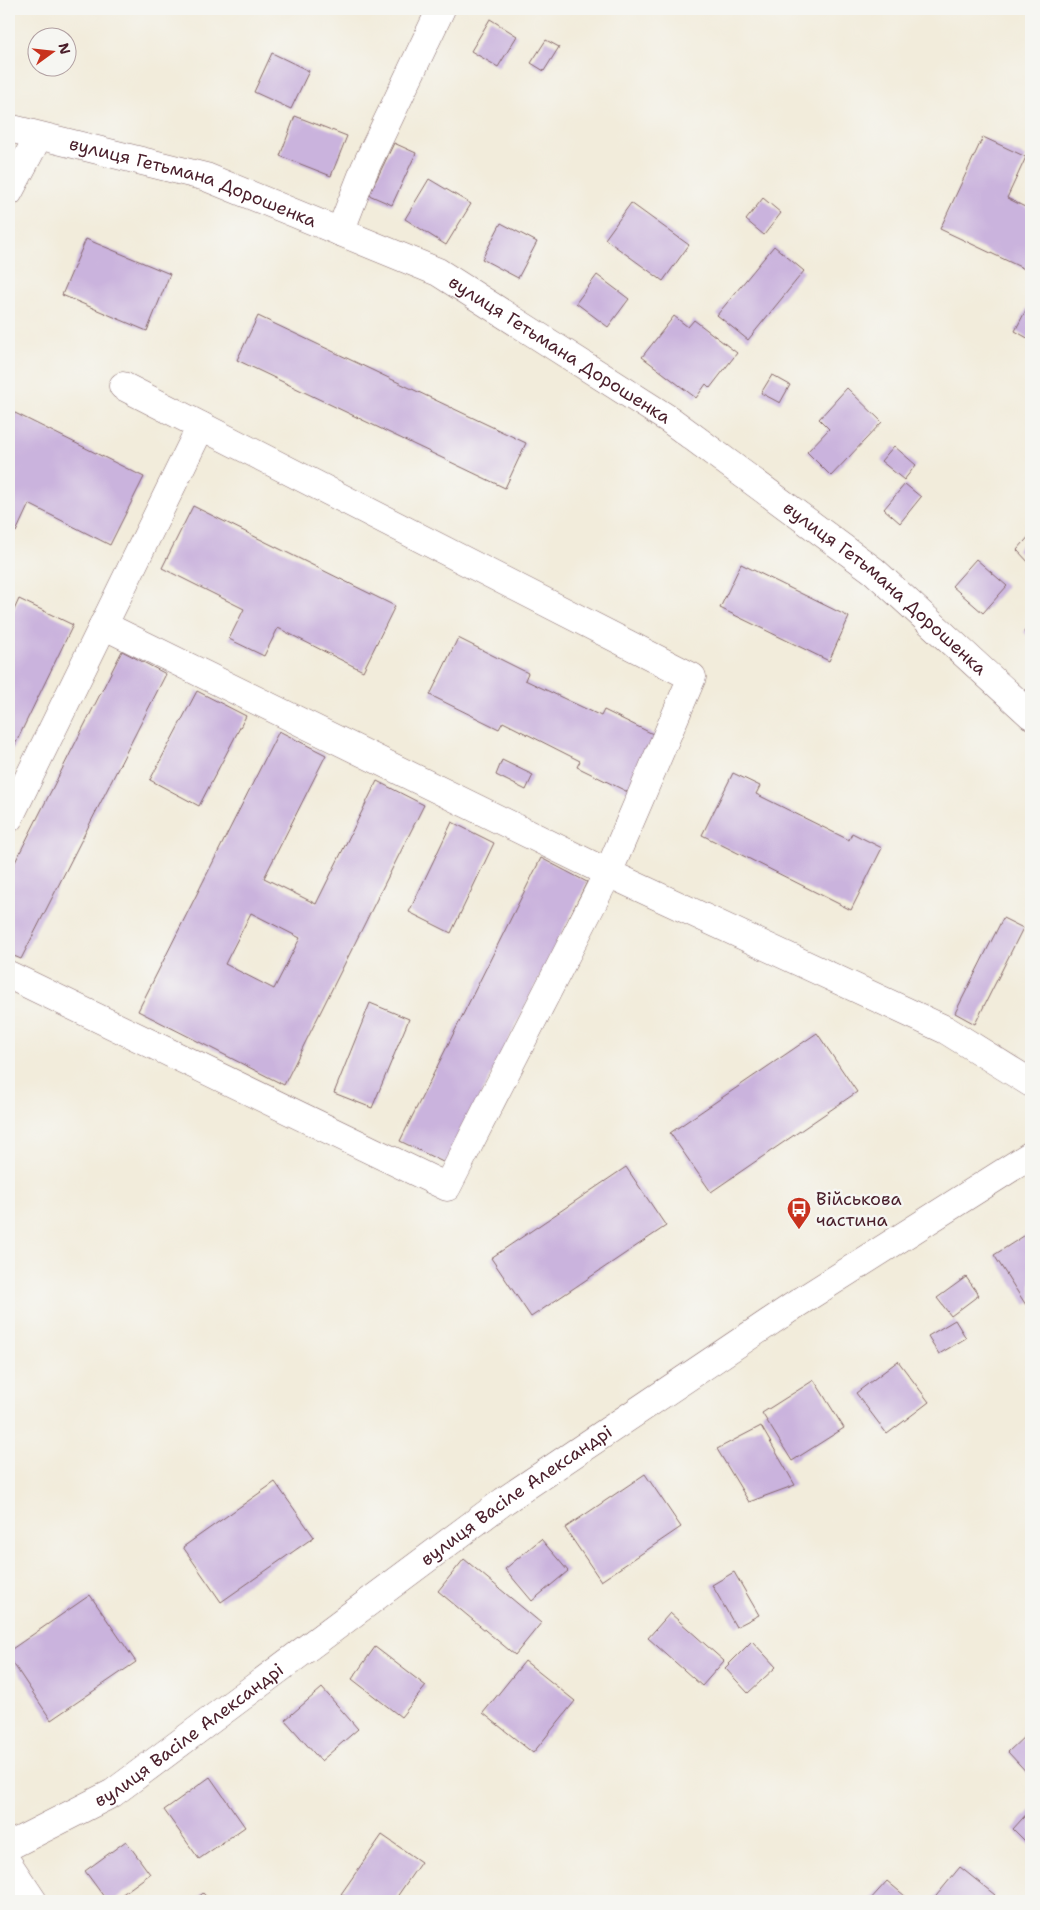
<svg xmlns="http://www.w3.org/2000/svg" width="1040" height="1910" viewBox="0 0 1040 1910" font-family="'Shantell Sans',sans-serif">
<rect width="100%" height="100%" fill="#f6f6f2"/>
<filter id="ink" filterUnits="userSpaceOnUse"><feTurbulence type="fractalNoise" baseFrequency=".02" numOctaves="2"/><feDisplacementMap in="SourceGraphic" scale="10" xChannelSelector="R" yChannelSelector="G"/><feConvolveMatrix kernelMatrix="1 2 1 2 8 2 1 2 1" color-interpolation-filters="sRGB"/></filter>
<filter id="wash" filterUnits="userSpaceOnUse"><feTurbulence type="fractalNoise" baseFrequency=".0096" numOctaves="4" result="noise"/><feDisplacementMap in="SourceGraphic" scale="20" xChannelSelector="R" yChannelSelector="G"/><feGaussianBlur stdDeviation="1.12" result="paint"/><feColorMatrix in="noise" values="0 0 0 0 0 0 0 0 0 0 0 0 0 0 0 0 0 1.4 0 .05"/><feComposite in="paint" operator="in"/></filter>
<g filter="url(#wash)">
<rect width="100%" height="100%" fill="#f2ecdb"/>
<g id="blocks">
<g fill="#cab3dd" fill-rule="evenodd">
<path d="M490 19 517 36 498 67 471 51Z"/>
<path d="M546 40 559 47 544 71 531 63Z"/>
<path d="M272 53 309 71 291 109 254 92Z"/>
<path d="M295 116 347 136 331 176 280 156Z"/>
<path d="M983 137 1026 157 1007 198 1031 210V272L940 229Z"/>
<path d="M394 143 416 153 392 205 369 195Z"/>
<path d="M429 179 471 204 446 245 405 219Z"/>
<path d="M763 198 781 213 764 235 746 220Z"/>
<path d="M631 203 689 245 663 281 605 239Z"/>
<path d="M501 223 537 242 518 278 482 259Z"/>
<path d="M86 239 170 274 147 331 62 295Z"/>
<path d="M774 246 804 271 748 340 717 315Z"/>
<path d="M597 275 629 299 608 327 576 303Z"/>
<path d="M1028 306 1031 308V340L1015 331Z"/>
<path d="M258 316 526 443 505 488 237 360Z"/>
<path d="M674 316 688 327 694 320 737 353 710 388 706 384 696 398 642 357Z"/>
<path d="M772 375 790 385 780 403 761 393Z"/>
<path d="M847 388 882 422 831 476 807 452 829 429 819 419Z"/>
<path d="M9 410 144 477 110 545 29 504 16 532 9 528Z"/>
<path d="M894 446 916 465 904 480 881 461Z"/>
<path d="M905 484 921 497 900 523 884 509Z"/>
<path d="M193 506 395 606 363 671 278 628 264 656 229 639 244 609 162 568Z"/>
<path d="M1031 534V565L1017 550Z"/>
<path d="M976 559 1007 586 983 613 952 586Z"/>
<path d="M741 564 849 617 829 661 720 608Z"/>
<path d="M19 599 73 625 9 757V621Z"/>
<path d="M1031 623V639L1024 632Z"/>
<path d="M458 638 528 673 525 680 601 716 604 710 659 737 632 794 577 767 580 761 503 722 499 729 430 695Z"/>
<path d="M122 651 166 674 21 959 9 954V874Z"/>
<path d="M197 691 246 716 199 806 150 780Z"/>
<path d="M279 731 326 755 264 878 316 904 377 781 424 805 284 1085 138 1011ZM251 913 300 938 274 989 225 964Z"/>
<path d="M502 760 533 775 526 790 496 775Z"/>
<path d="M733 773 760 786 756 794 849 840 852 833 882 848 851 910 702 835Z"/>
<path d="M452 822 494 843 451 933 409 912Z"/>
<path d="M541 858 587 882 447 1164 400 1141Z"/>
<path d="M1003 918 1023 928 975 1024 955 1013Z"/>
<path d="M370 1003 409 1019 372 1108 334 1093Z"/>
<path d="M817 1033 857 1092 711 1192 670 1133Z"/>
<path d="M626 1167 666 1226 531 1317 491 1258Z"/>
<path d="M1031 1227V1238L1026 1230Z"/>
<path d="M1027 1234 1031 1242V1302L1026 1305 994 1255Z"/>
<path d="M966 1277 979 1295 951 1316 937 1298Z"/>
<path d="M955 1320 966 1338 939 1354 928 1336Z"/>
<path d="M898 1361 929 1402 887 1434 856 1393Z"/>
<path d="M814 1380 844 1428 792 1461 762 1413Z"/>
<path d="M761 1426 795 1485 749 1502 717 1449Z"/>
<path d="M645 1474 681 1527 601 1581 565 1528Z"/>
<path d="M275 1482 314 1537 221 1602 183 1547Z"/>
<path d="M541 1539 568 1571 532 1601 505 1569Z"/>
<path d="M464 1559 541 1623 515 1655 438 1591Z"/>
<path d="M734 1572 759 1615 736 1627 712 1585Z"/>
<path d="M90 1595 136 1662 51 1720 9 1657V1651Z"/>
<path d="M670 1613 724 1661 702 1686 648 1638Z"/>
<path d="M752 1641 776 1667 748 1693 725 1668Z"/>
<path d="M375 1647 426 1686 401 1717 352 1679Z"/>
<path d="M525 1661 575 1701 533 1753 483 1713Z"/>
<path d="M322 1688 358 1729 321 1761 285 1720Z"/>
<path d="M1027 1734 1031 1739 1030 1776 1008 1752Z"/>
<path d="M210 1777 245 1827 199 1859 164 1810Z"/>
<path d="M1031 1809V1847L1013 1829Z"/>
<path d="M382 1835 421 1862 394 1901H352L341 1894Z"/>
<path d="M126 1841 150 1874 113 1901H107L85 1871Z"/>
<path d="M960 1867 995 1895 990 1901H932Z"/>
<path d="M887 1881 911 1901H869Z"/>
<path d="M203 1893 210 1901H194Z"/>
</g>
</g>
</g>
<g filter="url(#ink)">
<use href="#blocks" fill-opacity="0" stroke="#856769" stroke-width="1"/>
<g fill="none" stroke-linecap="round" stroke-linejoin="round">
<defs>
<g id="minor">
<path id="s1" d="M9 128 206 177 438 272 670 420 874 571 1031 715"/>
<path d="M9 192 38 137"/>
<path d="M340 232 365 168 441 9"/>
<path d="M103 625 608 873 946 1030 1031 1083"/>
<path d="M9 818 201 426"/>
<path d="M9 975 447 1187 608 873 692 677 123 386"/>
<path d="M9 1865 33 1901"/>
</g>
<g id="major">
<path id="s2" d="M9 1846 113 1793 504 1501 795 1305 1031 1155"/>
</g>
</defs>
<use href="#minor" stroke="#856769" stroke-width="29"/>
<use href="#major" stroke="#856769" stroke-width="29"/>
<use href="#minor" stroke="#fff" stroke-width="28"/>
<use href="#major" stroke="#fff" stroke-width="28"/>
</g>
</g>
<defs>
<symbol id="bus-pin" viewBox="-11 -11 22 30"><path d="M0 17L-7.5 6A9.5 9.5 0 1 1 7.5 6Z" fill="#c8321e" stroke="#f6f6f2"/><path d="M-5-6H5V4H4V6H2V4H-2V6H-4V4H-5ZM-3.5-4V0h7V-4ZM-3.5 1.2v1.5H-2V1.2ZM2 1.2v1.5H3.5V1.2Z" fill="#fff"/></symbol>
</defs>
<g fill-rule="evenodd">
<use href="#bus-pin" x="785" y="1195" width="28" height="38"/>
</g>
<g text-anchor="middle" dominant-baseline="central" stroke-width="5" stroke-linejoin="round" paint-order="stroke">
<g font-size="18" fill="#4a1f2b" stroke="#f6f6f2">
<text stroke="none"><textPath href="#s1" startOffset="192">вулиця Гетьмана Дорошенка</textPath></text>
<text stroke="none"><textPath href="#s1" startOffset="598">вулиця Гетьмана Дорошенка</textPath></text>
<text stroke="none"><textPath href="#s1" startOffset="1002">вулиця Гетьмана Дорошенка</textPath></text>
<text stroke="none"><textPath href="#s2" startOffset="618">вулиця Васіле Александрі</textPath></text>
<text stroke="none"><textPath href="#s2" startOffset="212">вулиця Васіле Александрі</textPath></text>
</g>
<g font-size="18" fill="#4a1f2b" stroke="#f6f6f2" text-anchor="start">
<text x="816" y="1199">Військова<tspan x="816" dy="21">частина</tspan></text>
</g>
</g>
<rect width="1040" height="1910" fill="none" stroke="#f6f6f2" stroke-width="30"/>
<g transform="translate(52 52) rotate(75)"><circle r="24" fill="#f6f6f2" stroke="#b1a0a2"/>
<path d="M0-4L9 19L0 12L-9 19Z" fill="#c8321e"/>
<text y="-8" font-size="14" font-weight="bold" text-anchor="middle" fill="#4a1f2b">N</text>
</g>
</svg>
